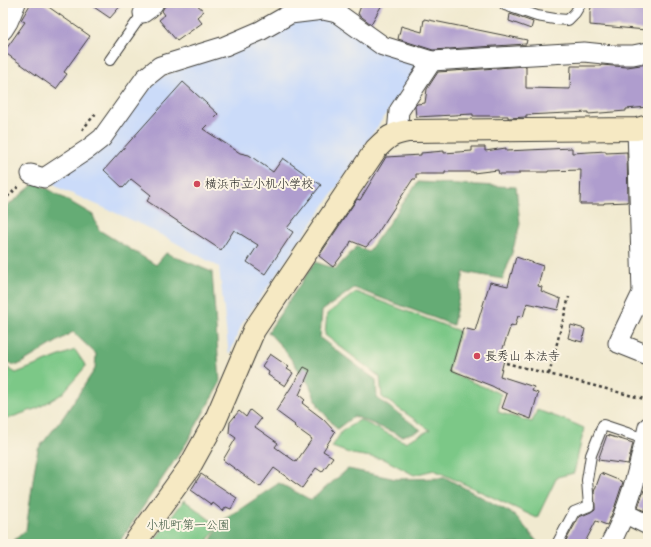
<svg xmlns="http://www.w3.org/2000/svg" width="651" height="547" viewBox="0 0 651 547" font-family="Itim,'Klee One',sans-serif">
<rect width="100%" height="100%" fill="#fcf5e5"/>
<filter id="ink" filterUnits="userSpaceOnUse"><feTurbulence type="fractalNoise" baseFrequency=".025" numOctaves="2"/><feDisplacementMap in="SourceGraphic" scale="8" xChannelSelector="R" yChannelSelector="G"/><feConvolveMatrix kernelMatrix="1 2 1 2 8 2 1 2 1" color-interpolation-filters="sRGB"/></filter>
<filter id="wash" filterUnits="userSpaceOnUse"><feTurbulence type="fractalNoise" baseFrequency=".012" numOctaves="4" result="noise"/><feDisplacementMap in="SourceGraphic" scale="16" xChannelSelector="R" yChannelSelector="G"/><feGaussianBlur stdDeviation="0.9" result="paint"/><feColorMatrix in="noise" values="0 0 0 0 0 0 0 0 0 0 0 0 0 0 0 0 0 1.4 0 .05"/><feComposite in="paint" operator="in"/></filter>
<g filter="url(#wash)">
<rect width="100%" height="100%" fill="#f1ead0"/>
<path fill="#cbdbf9" d="M331 18 414 62 416 69 333 193 242 324 229 355 219 267 169 239 136 222 59 188 49 179 101 146 159 78 252 41 291 21Z"/>
<g fill="#7cc887" stroke="#4c7252">
<path d="M356 292 459 331 448 372 501 394 498 412 532 422 537 410 568 421 584 428 574 473 557 477 537 518 434 470 414 475 384 459 352 454 332 447 342 431 360 420 405 442 430 430 382 397 380 377 325 335 327 314Z"/>
<path d="M75 350 86 366 62 394 38 408 3 420V365L16 373Z"/>
<path d="M184 500 218 526 205 544H152Z"/>
</g>
<g fill="#65ac74" stroke="#406448">
<path d="M36 182 93 215 99 230 156 265 166 253 212 272 220 383 187 442 118 544H10L26 530 34 473 38 449 64 416 95 369 96 354 73 332 18 365C11 365 6 364 3 356V208L15 200Z"/>
<path d="M418 182 516 187 520 224 512 253 503 279 464 272 453 325 354 288 322 311 320 338 376 380 377 398 421 430 402 436 354 416 337 429 319 407 309 384 283 348 268 332 315 262 336 269 357 246 368 252Z"/>
<path d="M348 469 396 479 446 478 515 515 539 544H209L221 522 279 483 311 500Z"/>
</g>
<g id="blocks">
<g fill="#af9dce">
<path d="M31 3H43L90 36 64 72 67 74 56 89 4 52 25 22 21 20Z"/>
<path d="M88 3H123L110 18Z"/>
<path d="M170 3H195L204 11 197 17 202 23 177 41 159 20 165 15 162 11 164 7Z"/>
<path d="M362 3H383L371 24 358 14Z"/>
<path d="M592 3 644 4V16H648L646 30 590 25V12Z"/>
<path d="M510 14 533 22 531 29 509 21Z"/>
<path d="M424 19 527 40 526 44 433 50 398 39 401 26 422 32Z"/>
<path d="M648 64V107L626 109V111L588 114V112L526 115V117L508 118V116H473V114L416 117 415 106 417 104 425 103 427 89 438 72 526 66V88L570 89 571 66H601V65L627 67Z"/>
<path d="M183 82 218 114 203 129 240 153 249 155 273 172 283 158 321 185 287 228 293 232 265 274 247 262 258 245 234 230 221 250 147 201 151 195 131 179 123 188 104 170Z"/>
<path d="M472 147H485V151L506 148V151L572 148V153L606 151V153L627 152 628 202 604 203V204H580L581 170 548 171V172H519V174H499L498 170 473 173V172H445V174H416V179H413L375 237 366 247 351 241 349 246 333 267 319 256 357 199 360 200 386 157 421 155V153L444 151V153L472 151Z"/>
<path d="M516 257 543 266 538 286 542 287 541 291 561 299 558 310 527 303 523 317 518 316 515 326 511 325 502 351 506 352 500 376 534 387 532 391 538 393 531 419 502 408 507 394 492 386 451 370 463 328 475 331 490 282 508 286Z"/>
<path d="M571 325 585 329 582 342 568 338Z"/>
<path d="M270 354 289 367 287 369 293 373 285 386 268 375 269 372 262 366Z"/>
<path d="M304 367 310 370 299 395 305 400 302 403 323 419 335 432 323 451 333 457 322 472 316 468 302 488 274 468 260 487 223 460 236 438 229 433 230 422 239 411 246 417 250 410 261 419 255 427 278 443 275 447 296 462 312 439 294 426 295 425 276 411Z"/>
<path d="M607 435 633 443 628 464 598 460Z"/>
<path d="M601 473 623 482 614 509 607 525 596 521 584 544H564L579 517 591 512 595 509V506L594 492Z"/>
<path d="M201 474 237 498 231 509 226 507 223 511 213 503 212 505 191 490Z"/>
<path d="M644 490 648 491V502L645 511 638 508Z"/>
</g>
</g>
</g>
<g filter="url(#ink)">
<use href="#blocks" fill-opacity="0" stroke="#3c3b37" stroke-width="1"/>
<g fill="none" stroke-linecap="round" stroke-linejoin="round">
<defs>
<g id="lane">
<path d="M505 5 537 16 555 19 568 20 575 13 581 3"/>
<path d="M110 60 143 13"/>
<path d="M557 544 574 512 589 506 587 480 591 455 603 425 645 439"/>
</g>
<g id="street">
<path d="M337 3V13L383 46 432 61 584 52 613 55H633L648 52"/>
<path d="M143 13 150 8 154 3"/>
<path d="M3 30 8 22 16 3"/>
<path d="M637 129 642 293 618 343 648 355"/>
<path d="M397 133 399 111 432 61"/>
<path d="M31 174 44 178 88 149 102 138 145 78 160 66 225 46 260 31 290 14 323 10 337 13"/>
<path d="M624 513 648 525"/>
<path d="M610 544C630 508 639 466 648 427"/>
</g>
<path id="secondary" d="M134 544 189 468 215 421 254 330 376 149C388 137 391 134 408 131L637 129 648 126"/>
</defs>
<use href="#lane" stroke="#3c3b37" stroke-width="12"/>
<use href="#street" stroke="#3c3b37" stroke-width="21"/>
<use href="#secondary" stroke="#3c3b37" stroke-width="24"/>
<g stroke="#3c3b37" stroke-width="2.5" stroke-dasharray="3 3" stroke-linecap="butt">
<path d="M82 130 97 112"/>
<path d="M3 201 19 186"/>
<path d="M506 363 580 382 648 400"/>
<path d="M549 374 569 297"/>
</g>
<use href="#lane" stroke="#fff" stroke-width="10"/>
<use href="#street" stroke="#fff" stroke-width="19"/>
<use href="#secondary" stroke="#f6e9c3" stroke-width="22"/>
</g>
</g>
<g fill="#d1495b" stroke="#fcf5e5" stroke-width="1.5">
<circle cx="197" cy="184" r="4"/>
<circle cx="477" cy="356" r="4"/>
</g>
<g text-anchor="middle" dominant-baseline="central" stroke-width="4" stroke-linejoin="round" paint-order="stroke">
<g font-size="12" fill="#1c1c1c" stroke="#fcf5e5" text-anchor="start">
<text x="205" y="184">横浜市立小机小学校</text>
<text x="485" y="356">長秀山 本法寺</text>
</g>
<g font-size="12" fill="#3e5841" stroke="#fcf5e5">
<text x="188" y="525">小机町第一公園</text>
</g>
</g>
<rect width="651" height="547" fill="none" stroke="#fcf5e5" stroke-width="16"/>
</svg>
